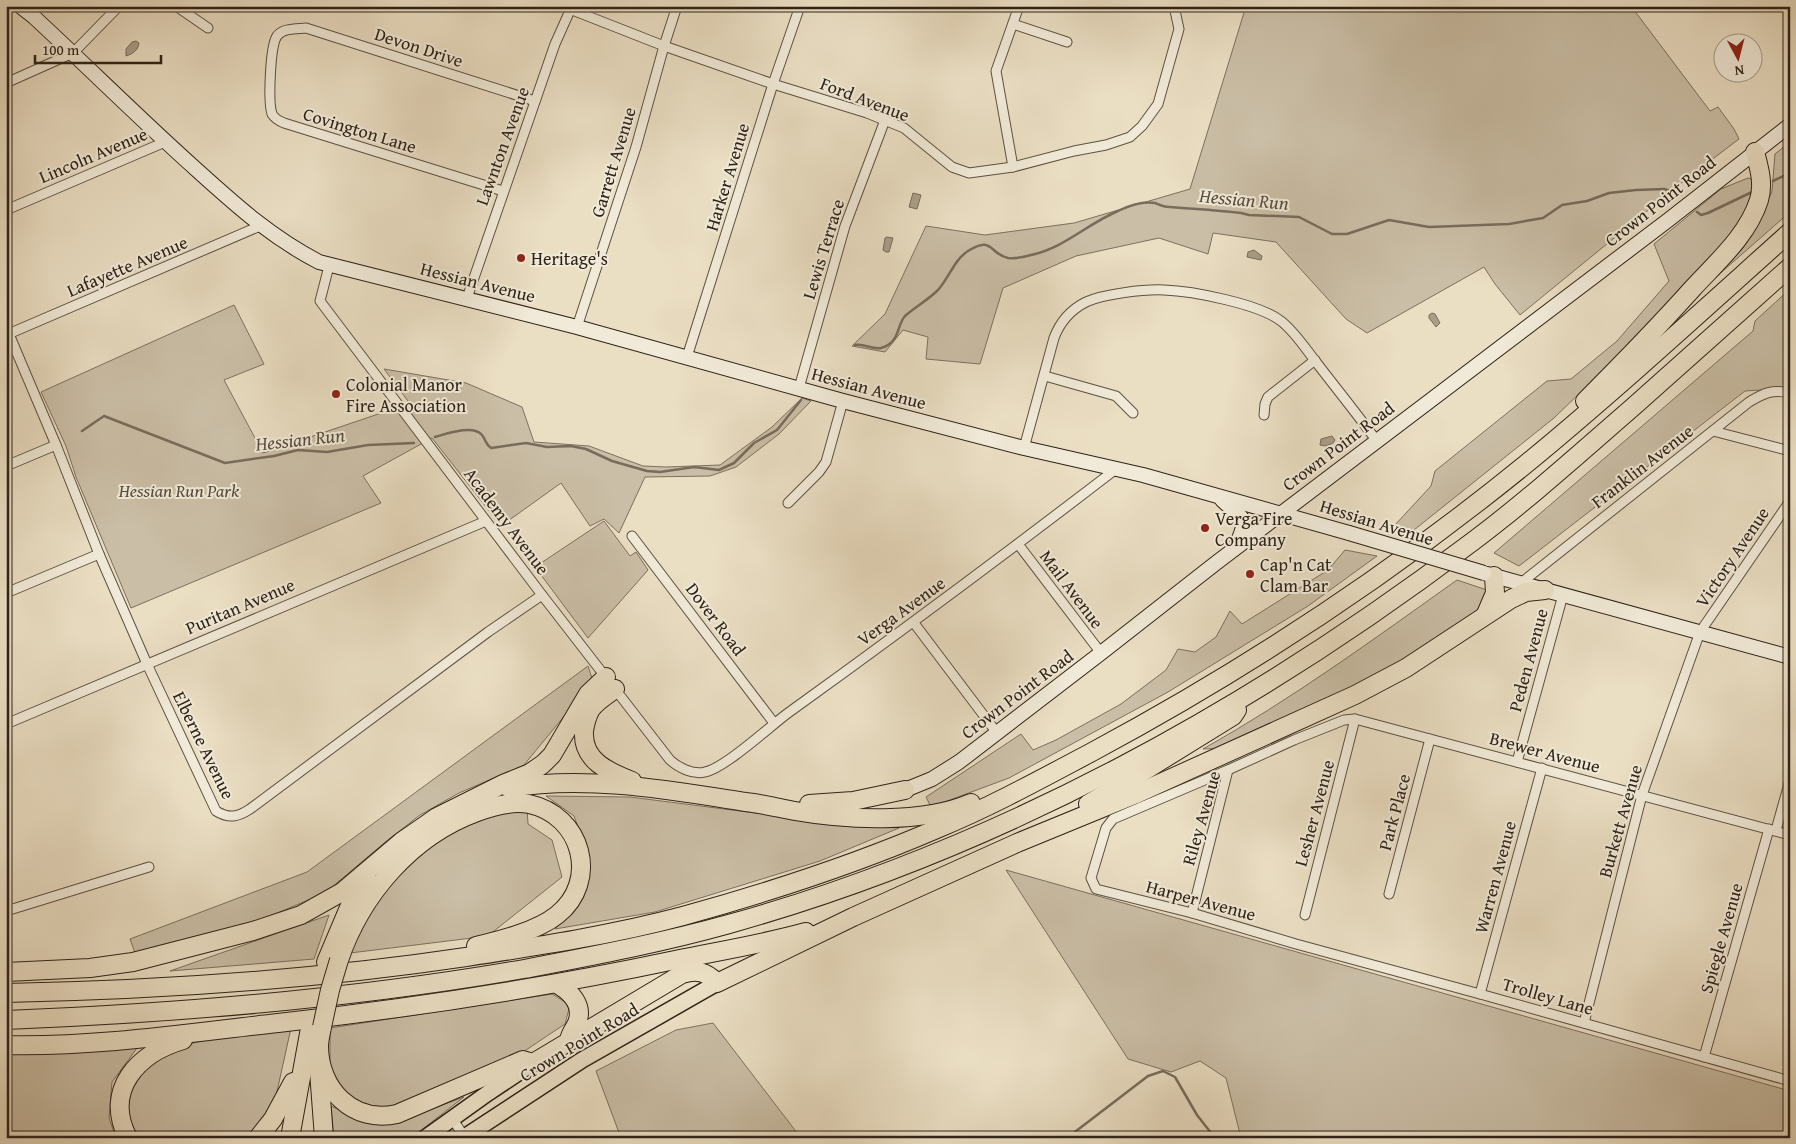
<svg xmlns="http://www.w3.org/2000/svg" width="1796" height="1144" viewBox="0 0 1796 1144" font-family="'Gentium Book Plus',serif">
<rect width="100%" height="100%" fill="#eadec3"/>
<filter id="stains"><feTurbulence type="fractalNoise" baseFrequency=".004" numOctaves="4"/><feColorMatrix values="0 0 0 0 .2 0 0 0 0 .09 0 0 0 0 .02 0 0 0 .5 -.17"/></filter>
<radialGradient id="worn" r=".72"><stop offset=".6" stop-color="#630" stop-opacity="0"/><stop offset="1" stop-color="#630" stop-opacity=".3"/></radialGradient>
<g fill="#cabea6" stroke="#7c705f">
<path d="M1246 6H1631L1710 111 1718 107 1734 129 1739 139 1685 180 1520 315 1495 284 1484 267 1367 333 1346 319 1276 242 1213 233 1208 254 1159 238 1076 256 1003 288 980 364 926 359 928 337 903 330 885 352 852 346 885 314 926 226 985 235 1074 223 1190 189Z"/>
<path d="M1790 142V212L1708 284 1755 230 1772 191 1775 154Z"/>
<path d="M1748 178 1755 180 1748 213 1729 240 1617 357 1554 418 1414 530 1394 526 1431 486 1435 471 1547 381 1571 379 1617 341 1669 281 1654 244 1721 189Z"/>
<path d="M1790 289V388L1745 391 1519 566 1494 553 1753 331 1755 321Z"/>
<path d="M234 305 264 364 224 380 263 453 399 407 401 408 411 405 384 369 466 383 522 407 534 442 589 446 643 466 666 467 720 465 772 427 802 398 811 401 779 434 736 467 710 476 645 477 619 533 604 519 590 526 561 483 501 526 432 438 363 476 381 503 131 608 76 477 66 446 41 392Z"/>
<path d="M604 521 630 556 636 552 648 570 588 638 535 567Z"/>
<path d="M1345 550 1377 556 1308 606 1168 692 1009 778 931 807 926 797 1021 734 1033 750 1056 740 1121 704 1166 670 1178 649 1195 652 1216 637 1230 611 1242 624 1328 570Z"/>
<path d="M1457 580 1490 591 1488 604 1384 674 1225 748 1203 749C1292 699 1374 639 1457 580Z"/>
<path d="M588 666 593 681 524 765 459 793 420 815 384 843 325 893 251 924 135 953 130 939 307 872Z"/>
<path d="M546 796 630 797 795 818 899 828 820 861 655 912 555 929 585 890 588 854 574 816Z"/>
<path d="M527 807 528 824 552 840 562 877 489 935 472 938 350 953 371 908 403 866 450 830 503 809Z"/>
<path d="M1006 870 1790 1091V1138H1241L1226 1078 1200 1061 1171 1072 1128 1059Z"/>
<path d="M329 915 314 959 170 971Z"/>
<path d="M552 994 570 1005 565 1024 508 1062 414 1099 380 1111 347 1101 330 1067V1028Z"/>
<path d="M713 1023 801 1138H621L596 1071 676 1030Z"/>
<path d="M291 1028 274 1105 258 1128 242 1138H139L124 1108 136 1078 168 1049 223 1036Z"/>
<path d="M140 1044 112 1082 109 1118 116 1138H6V1047Z"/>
<path d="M464 1097 411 1138H334L331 1106 363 1120 398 1121Z"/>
</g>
<g fill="#aa9e89" stroke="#786c5c">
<path d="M136 41 139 43C138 51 132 54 126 56V49L132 42Z"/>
<path d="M913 193 921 195 917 209 909 207Z"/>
<path d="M887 237 893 238 889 252H886L883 250 885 238Z"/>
<path d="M1254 250 1262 256 1261 260 1247 257 1248 252Z"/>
<path d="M1432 313 1435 314 1440 323 1436 327 1429 318V315Z"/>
<path d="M1332 436 1335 440 1333 443 1326 446 1320 445 1321 439Z"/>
</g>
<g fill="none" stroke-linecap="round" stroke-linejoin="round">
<g stroke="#786c5c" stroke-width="2.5">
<path d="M1773 181 1790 173"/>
<path d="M1697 212 1701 215 1708 213 1752 192"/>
<path d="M855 345C864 343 872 350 881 348 901 342 896 326 905 316 915 307 928 300 938 290 949 278 954 260 968 251 993 235 989 254 1008 258 1014 259 1024 257 1031 255 1064 248 1087 224 1118 211 1128 206 1143 201 1155 203 1160 205 1164 207 1169 207 1193 209 1217 210 1241 213L1249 215 1299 217 1332 234H1347L1389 220 1429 227 1509 224 1543 218 1562 205 1587 201 1609 193 1636 190 1664 189 1681 194"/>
<path d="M82 431 104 416 225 463 274 456 298 450 327 452 368 445 414 443"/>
<path d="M435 437C446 434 473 424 482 435 486 440 485 444 491 448L526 443 547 447 571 446 586 449 612 461 647 471 660 472 694 467 719 470 734 463 754 443 777 430 801 400"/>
<path d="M1067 1138 1148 1076 1163 1071 1175 1077 1197 1115 1215 1138"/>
</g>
<defs>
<g id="minor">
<path d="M176 6 208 28"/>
<path d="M562 6 664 46 773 84 867 113 904 128 952 167 969 173 1013 167 1074 151 1106 145 1130 137 1142 126 1158 104 1179 29 1174 6"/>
<path d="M1013 24 1067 42"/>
<path d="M6 83 73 53 119 6"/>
<path d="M1013 167 996 71 1019 6"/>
<path d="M503 191 284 123C279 121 275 119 272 114 268 102 270 46 277 36 283 28 296 29 306 28L535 101"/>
<path d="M6 210 165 142"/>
<path d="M329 266 320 301 542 595 670 760C679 768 693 775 705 772 725 768 769 727 788 713 899 633 1008 552 1116 469"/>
<path d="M467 298 555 44 572 6"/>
<path d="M6 327 56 445 99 554 147 664 216 811C229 819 238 817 250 809L488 632 542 595"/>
<path d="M577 327 636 147 664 46 677 6"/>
<path d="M6 335 260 226"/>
<path d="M687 357 773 84 800 6"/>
<path d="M1045 376 1116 396 1133 413"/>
<path d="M799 388 845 226 885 120"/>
<path d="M1264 415 1265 404 1268 397 1315 360"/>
<path d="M1713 431 1790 451"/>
<path d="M1024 448 1054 338C1060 322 1070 310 1086 302 1103 294 1145 289 1164 290 1193 291 1259 304 1281 321 1295 332 1305 348 1316 362 1336 388 1357 414 1376 440"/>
<path d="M6 466 56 445"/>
<path d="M788 503 819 472 826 462 843 401"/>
<path d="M632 536 774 723"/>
<path d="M1018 544 1101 653"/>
<path d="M1521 583 1749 402C1764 393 1772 389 1790 393"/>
<path d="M6 593 99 554"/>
<path d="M914 623 997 733"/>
<path d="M6 724 486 521"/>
<path d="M1517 762 1563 595"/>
<path d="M1228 770 1113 819 1106 828 1091 878 1096 889 1192 913 1296 944 1480 994 1790 1081"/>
<path d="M1776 830 1790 780"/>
<path d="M1389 894 1430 739"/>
<path d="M6 911 149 867"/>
<path d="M1192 913 1228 770 1294 740 1344 720 1355 719 1790 835"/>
<path d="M1305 915 1355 719"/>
<path d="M1480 994 1542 768"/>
<path d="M1584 1023 1642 795 1700 632 1790 501"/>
<path d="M1704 1057 1769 829"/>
<path d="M452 1118 465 1138"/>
</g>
<g id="secondary">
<path d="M20 6 34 17C89 68 142 121 198 171 238 207 271 237 319 262L577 327 843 401 1024 448 1143 475 1349 533"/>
<path d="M1222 500C1244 521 1250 515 1235 548"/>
<path d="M1487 574 1790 657"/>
<path d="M905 790 932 779 959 762 1101 653 1216 563 1667 221 1790 125"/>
</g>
<g id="trunk">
<path d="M425 1138 488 1093 533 1063"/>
<path d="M463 1138 582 1060 717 983"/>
</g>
<g id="motorway">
<path d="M1585 401C1622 364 1658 327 1693 288 1717 262 1748 235 1759 200 1764 184 1759 167 1755 152"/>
<path d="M1486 614 1495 593 1494 576"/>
<path d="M615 689C607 695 597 701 591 709 587 716 585 724 584 731 582 761 609 772 632 781"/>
<path d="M509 788C587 775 669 790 746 802 763 804 779 808 795 811 846 820 923 824 971 803"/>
<path d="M809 804 853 801 905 790"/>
<path d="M1088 804 1149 768 1233 716 1237 710"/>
<path d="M339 960C361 895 411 836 477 812 493 806 512 801 529 804 582 815 600 881 557 915 537 931 501 940 476 946"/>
<path d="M326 962 351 903 367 879"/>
<path d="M6 972 90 968 133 962 253 931 301 915 342 892 401 842 437 817 503 784 530 773 543 764 552 755 588 694 606 677"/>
<path d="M557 984C571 992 584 1005 577 1023 574 1030 570 1033 569 1041"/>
<path d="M6 993C162 990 312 980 466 957 539 946 612 935 683 916 770 892 856 864 939 828 992 806 1041 779 1092 752 1245 670 1391 574 1526 464 1617 389 1703 310 1790 232"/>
<path d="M6 1020C180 1013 352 999 524 969 592 956 661 943 729 924 998 849 1250 710 1472 542 1528 500 1580 453 1633 407 1685 360 1738 314 1790 267"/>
<path d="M322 1027C321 1033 319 1040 319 1046 319 1089 353 1124 397 1114L523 1060 533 1063 682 974C697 969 707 972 717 983L853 917 1017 843 1134 795 1355 695 1406 668 1511 599 1526 592 1545 590"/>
<path d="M6 1045C97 1047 188 1033 278 1023 412 1008 543 988 675 960 719 951 763 944 806 932"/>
<path d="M319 1071 324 1138"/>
<path d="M128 1138C103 1090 138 1053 183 1040"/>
<path d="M258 1138 273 1119 293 1082"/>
<path d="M290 1138 310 1028"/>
</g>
</defs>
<use href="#minor" stroke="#5d5143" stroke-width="11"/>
<use href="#secondary" stroke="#2e2218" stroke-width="16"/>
<use href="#trunk" stroke="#2e2218" stroke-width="18"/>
<use href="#motorway" stroke="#2e2218" stroke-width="20"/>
<use href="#minor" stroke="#f1ead8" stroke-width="9"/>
<use href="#secondary" stroke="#f1ead8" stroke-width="14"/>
<use href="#trunk" stroke="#eadec3" stroke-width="15"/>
<use href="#motorway" stroke="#eadec3" stroke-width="18"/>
<defs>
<path id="secondary-bridge" d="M1349 533 1484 573"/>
<path id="motorway-bridge" d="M322 1027 330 990 339 960"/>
</defs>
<use href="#secondary-bridge" stroke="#2e2218" stroke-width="16" stroke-linecap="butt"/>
<use href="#motorway-bridge" stroke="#2e2218" stroke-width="20" stroke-linecap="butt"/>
<use href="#secondary-bridge" stroke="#f1ead8" stroke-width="14"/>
<use href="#motorway-bridge" stroke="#eadec3" stroke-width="18"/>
</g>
<g fill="#8f2418" stroke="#f1ead8" stroke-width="2">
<circle cx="521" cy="258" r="5"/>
<circle cx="336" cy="394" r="5"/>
<circle cx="1205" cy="528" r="5"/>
<circle cx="1250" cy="574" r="5"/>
</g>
<g text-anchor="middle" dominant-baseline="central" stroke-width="4" stroke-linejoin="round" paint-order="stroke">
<g font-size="18" fill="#2e2218" stroke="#f1ead8">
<text transform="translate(419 47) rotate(18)">Devon Drive</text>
<text transform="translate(865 99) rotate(21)">Ford Avenue</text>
<text transform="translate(360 130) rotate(17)">Covington Lane</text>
<text transform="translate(502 146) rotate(-70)">Lawnton Avenue</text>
<text transform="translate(93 155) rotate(-23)">Lincoln Avenue</text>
<text transform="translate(613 162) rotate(-73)">Garrett Avenue</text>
<text transform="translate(727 177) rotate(-73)">Harker Avenue</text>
<text transform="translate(1660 201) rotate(-38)">Crown Point Road</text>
<text transform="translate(823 249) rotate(-73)">Lewis Terrace</text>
<text transform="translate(127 266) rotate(-23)">Lafayette Avenue</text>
<text transform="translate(478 282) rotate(14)">Hessian Avenue</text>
<text transform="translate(869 388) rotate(15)">Hessian Avenue</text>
<text transform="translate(1338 446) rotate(-37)">Crown Point Road</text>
<text transform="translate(1642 466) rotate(-38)">Franklin Avenue</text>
<text transform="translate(507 521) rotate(53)">Academy Avenue</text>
<text transform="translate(1377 522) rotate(17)">Hessian Avenue</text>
<text transform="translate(1732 557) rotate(-56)">Victory Avenue</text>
<text transform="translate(1072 589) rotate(53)">Mail Avenue</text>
<text transform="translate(240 606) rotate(-23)">Puritan Avenue</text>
<text transform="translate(901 611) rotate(-36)">Verga Avenue</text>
<text transform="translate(716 619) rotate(53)">Dover Road</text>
<text transform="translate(1528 660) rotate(-75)">Peden Avenue</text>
<text transform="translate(1017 694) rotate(-37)">Crown Point Road</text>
<text transform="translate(204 745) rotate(64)">Elberne Avenue</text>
<text transform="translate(1545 752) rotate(15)">Brewer Avenue</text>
<text transform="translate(1394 812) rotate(-75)">Park Place</text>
<text transform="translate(1314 813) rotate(-75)">Lesher Avenue</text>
<text transform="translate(1201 818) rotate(-74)">Riley Avenue</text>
<text transform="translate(1620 821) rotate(-74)">Burkett Avenue</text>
<text transform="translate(1495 877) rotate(-75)">Warren Avenue</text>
<text transform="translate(1201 900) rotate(15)">Harper Avenue</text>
<text transform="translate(1721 938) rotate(-74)">Spiegle Avenue</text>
<text transform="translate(1548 996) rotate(16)">Trolley Lane</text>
<text transform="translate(579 1042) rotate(-31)">Crown Point Road</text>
</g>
<g font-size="18" fill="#2e2218" stroke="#f1ead8" text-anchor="start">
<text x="531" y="258">Heritage's</text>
<text x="346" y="384">Colonial Manor<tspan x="346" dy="21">Fire Association</tspan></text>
<text x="1215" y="518">Verga Fire<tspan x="1215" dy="21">Company</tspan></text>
<text x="1260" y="564">Cap'n Cat<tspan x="1260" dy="21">Clam Bar</tspan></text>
</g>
<g font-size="18" font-style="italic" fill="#55493c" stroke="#f1ead8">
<text x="179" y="490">Hessian Run Park</text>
</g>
<g font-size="19" font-style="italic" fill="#594d40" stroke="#f1ead8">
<text transform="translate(1244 199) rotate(5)">Hessian Run</text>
<text transform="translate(300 439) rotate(-6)">Hessian Run</text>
</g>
</g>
<rect width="1796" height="1144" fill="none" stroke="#eadec3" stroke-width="25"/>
<rect x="8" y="8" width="1781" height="1129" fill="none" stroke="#2e2218" stroke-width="2.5"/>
<rect x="12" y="12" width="1771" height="1119" fill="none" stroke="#2e2218"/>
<g transform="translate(1738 58) rotate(173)"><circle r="24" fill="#f1ead8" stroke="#a39a8b"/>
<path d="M0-4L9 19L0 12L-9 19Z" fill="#8f2418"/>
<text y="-8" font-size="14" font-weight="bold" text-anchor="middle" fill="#2e2218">N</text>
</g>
<path d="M35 55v8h126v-8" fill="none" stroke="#2e2218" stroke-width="2.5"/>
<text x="42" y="55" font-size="15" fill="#2e2218" stroke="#f1ead8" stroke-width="4" paint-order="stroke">100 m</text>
<rect width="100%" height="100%" filter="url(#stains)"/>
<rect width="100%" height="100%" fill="url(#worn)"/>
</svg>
